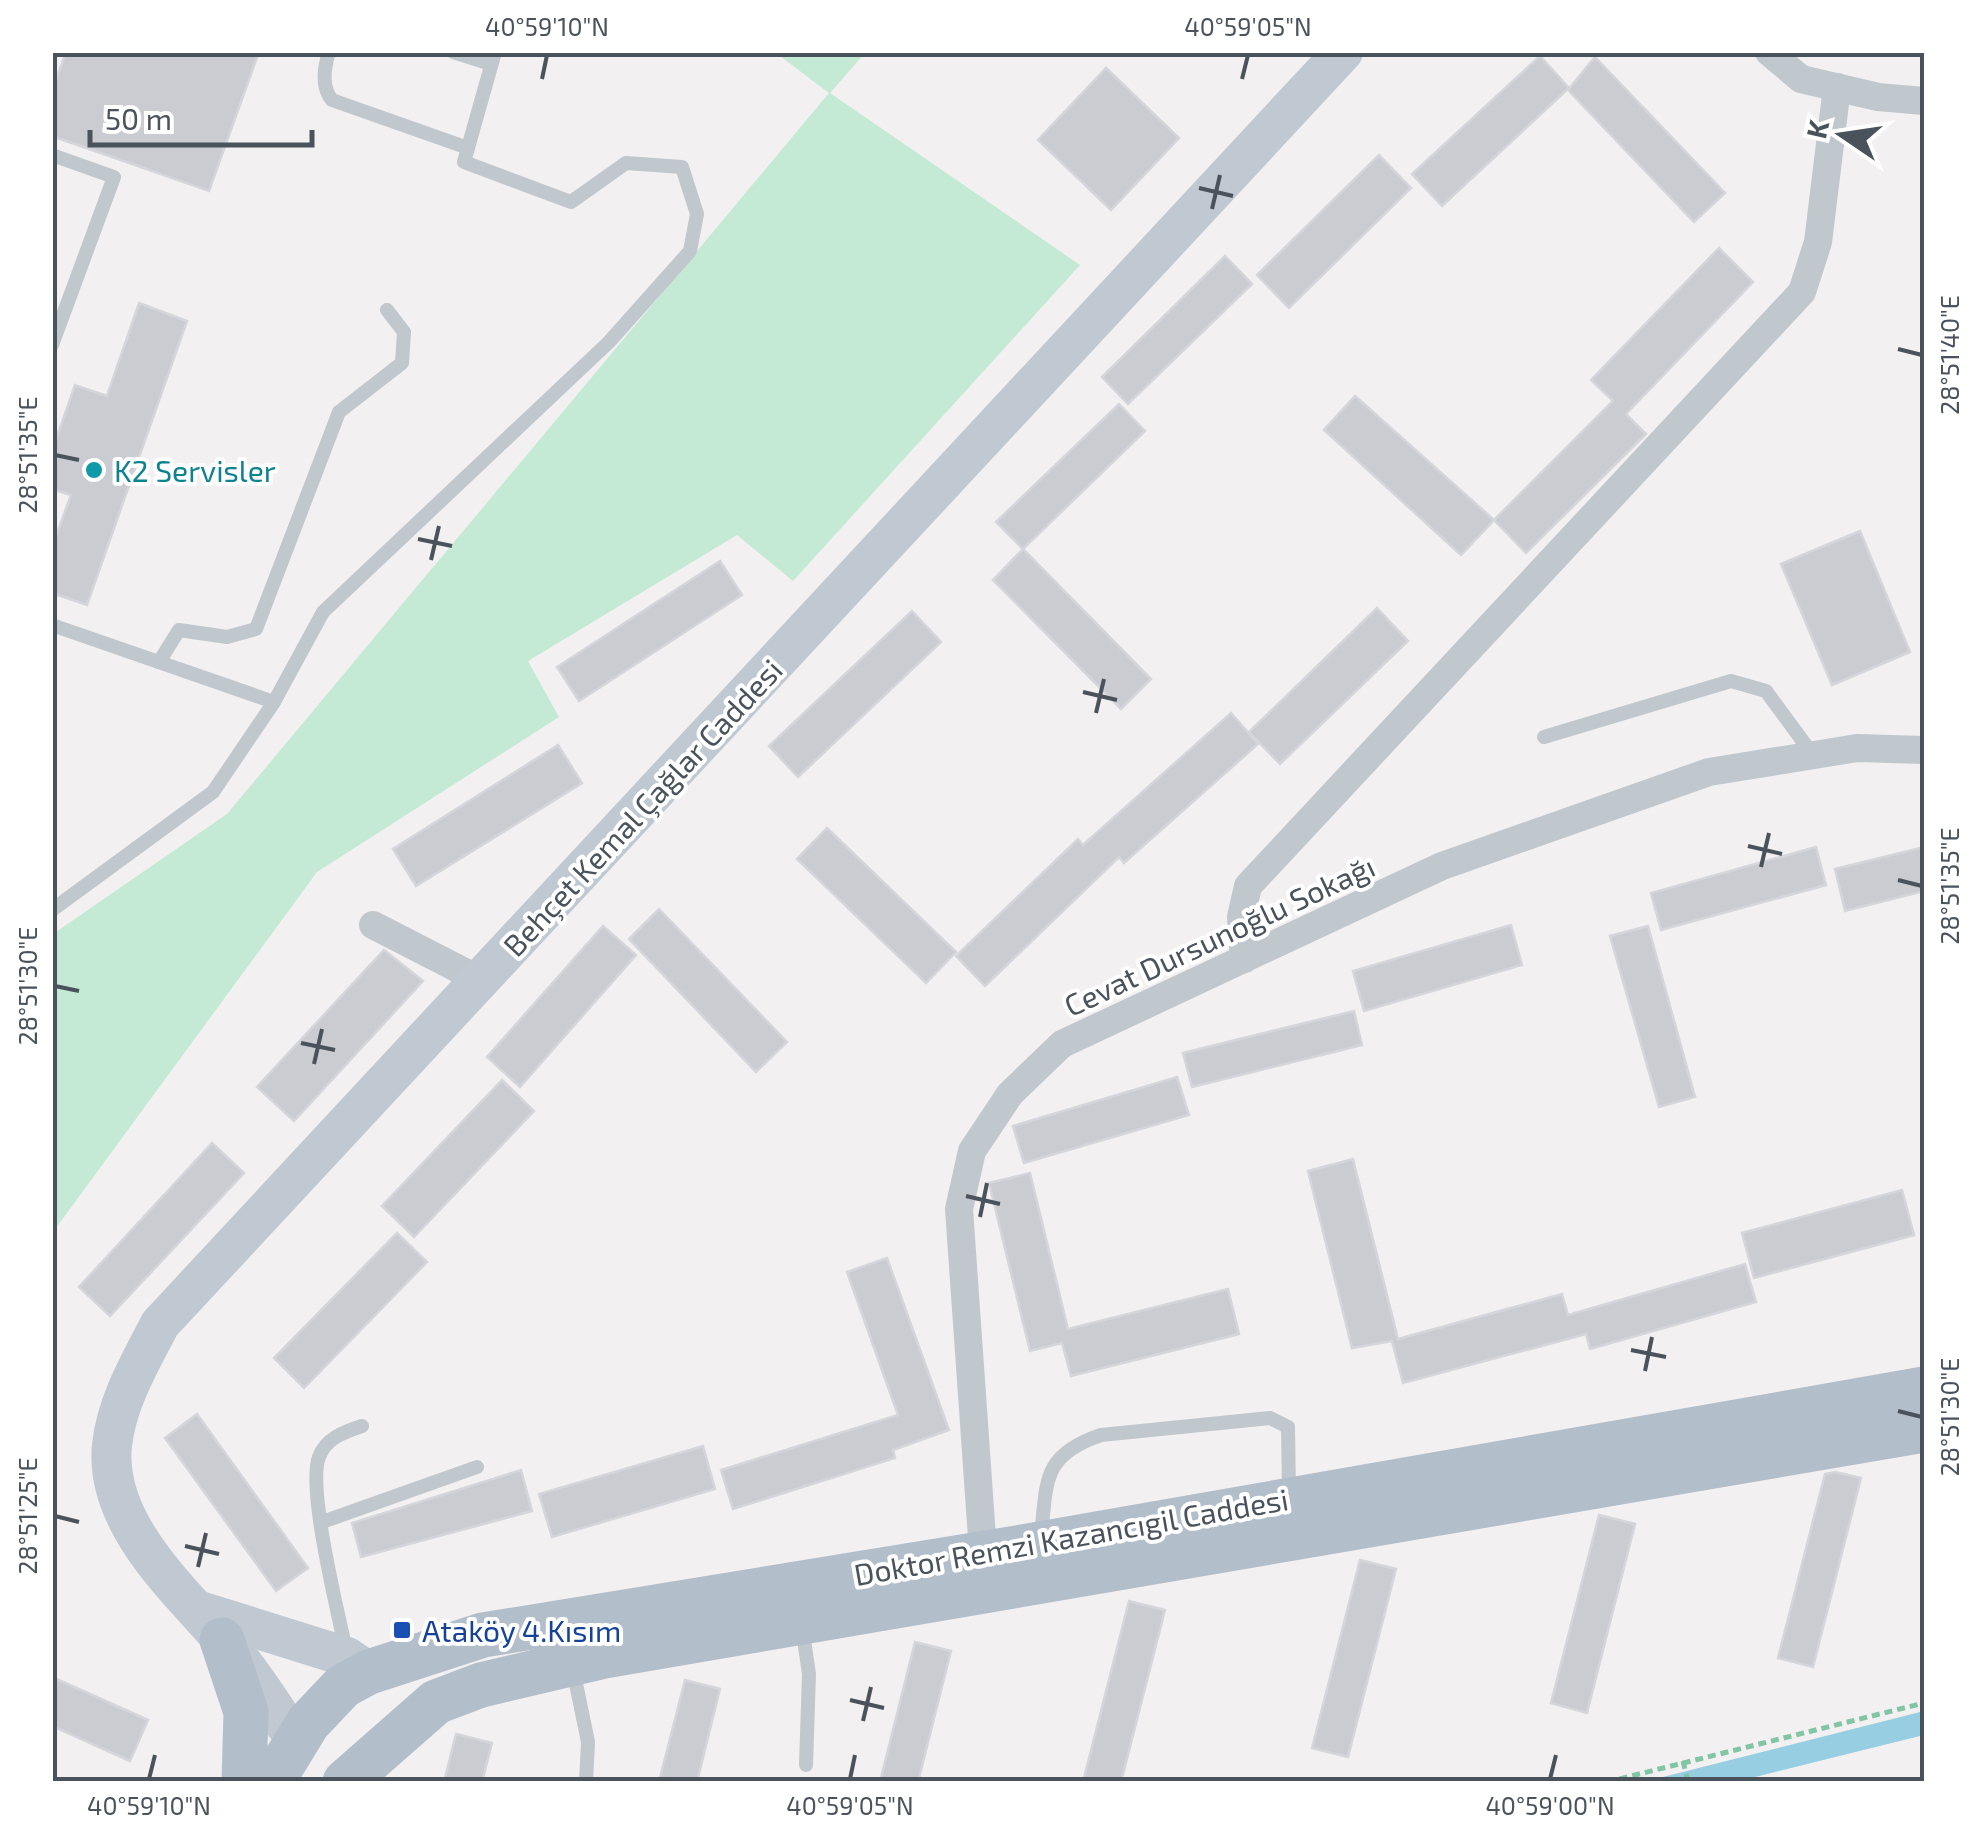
<svg xmlns="http://www.w3.org/2000/svg" width="1977" height="1834" viewBox="0 0 1977 1834" font-family="'Exo 2',sans-serif">
<rect width="100%" height="100%" fill="#f2f0f0"/>
<path fill="#c4ead5" d="M776 53H865L830 93 1080 265 793 581 737 535 528 661 559 717 317 872 53 1232V934L227 814 829 93Z"/>
<path fill="#97cee1" d="M1924 1711V1735L1739 1781H1647Z"/>
<g fill="#cbccd2" stroke="#d5d6db" stroke-width="2.5">
<path d="M66 52H259L209 191 52 136V91Z"/>
<path d="M1540 56 1569 88 1442 206 1412 174Z"/>
<path d="M1595 57 1725 193 1694 222 1568 90Z"/>
<path d="M1106 68 1179 138 1111 210 1038 140Z"/>
<path d="M1379 155 1411 188 1289 308 1257 275Z"/>
<path d="M1719 248 1753 282 1626 414 1646 434 1526 553 1494 520 1613 401 1591 380Z"/>
<path d="M1225 256 1252 284 1128 404 1102 377Z"/>
<path d="M139 303 187 321 87 605 52 593V547L71 495 52 489V451L75 385 107 396Z"/>
<path d="M1355 396 1494 520 1461 555 1324 430Z"/>
<path d="M1119 404 1145 431 1023 549 996 522Z"/>
<path d="M1860 531 1910 652 1832 685 1781 564Z"/>
<path d="M1023 549 1151 679 1121 709 993 580Z"/>
<path d="M720 561 742 595 579 701 557 667Z"/>
<path d="M1377 608 1408 641 1280 764 1249 732Z"/>
<path d="M912 611 941 642 798 777 769 746Z"/>
<path d="M1231 713 1258 744 1124 863 1119 857 985 986 956 956 1078 839 1083 845Z"/>
<path d="M558 745 582 783 416 886 393 849Z"/>
<path d="M827 828 956 952 926 983 797 859Z"/>
<path d="M1816 847 1826 885 1661 930 1651 893Z"/>
<path d="M1924 847V891L1845 911 1835 869Z"/>
<path d="M659 909 787 1042 756 1072 629 939Z"/>
<path d="M1511 925 1522 965 1364 1011 1353 971Z"/>
<path d="M603 926 636 955 520 1087 487 1057Z"/>
<path d="M1648 926 1695 1097 1659 1107 1610 936Z"/>
<path d="M384 950 423 981 294 1121 257 1087Z"/>
<path d="M1354 1011 1362 1045 1192 1087 1183 1053Z"/>
<path d="M1177 1077 1189 1115 1024 1163 1013 1126Z"/>
<path d="M502 1080 534 1111 414 1237 382 1206Z"/>
<path d="M212 1143 244 1173 110 1316 79 1287Z"/>
<path d="M1353 1159 1398 1339 1562 1294 1568 1315 1745 1264 1756 1302 1590 1349 1586 1334 1403 1383 1392 1341 1352 1348 1308 1171Z"/>
<path d="M1030 1173 1068 1329 1228 1289 1239 1334 1071 1376 1062 1343 1030 1351 989 1183Z"/>
<path d="M1902 1190 1914 1235 1754 1278 1742 1233Z"/>
<path d="M397 1233 427 1262 304 1388 274 1358Z"/>
<path d="M887 1258 949 1430 893 1450 895 1458 733 1509 721 1470 898 1415 847 1272Z"/>
<path d="M197 1414 308 1568 276 1591 165 1438Z"/>
<path d="M703 1446 715 1489 552 1537 539 1494Z"/>
<path d="M521 1470 532 1511 361 1557 352 1523Z"/>
<path d="M1835 1472 1861 1478 1813 1667 1778 1658 1825 1474Z"/>
<path d="M1599 1515 1635 1524 1587 1713 1551 1703Z"/>
<path d="M1360 1560 1396 1569 1348 1757 1312 1748Z"/>
<path d="M1129 1601 1165 1610 1121 1782H1083Z"/>
<path d="M915 1642 951 1651 918 1782H880Z"/>
<path d="M52 1677 148 1720 130 1761 52 1726Z"/>
<path d="M685 1680 720 1689 697 1782H659Z"/>
<path d="M456 1734 492 1743 482 1782H444Z"/>
</g>
<g fill="none" stroke-linecap="round" stroke-linejoin="round">
<g stroke="#81c4a6" stroke-width="5" stroke-dasharray="8 5" stroke-linecap="butt">
<path d="M1683 1761 1688 1782"/>
<path d="M1607 1782 1924 1703"/>
</g>
<g stroke="#c0c7cd" stroke-width="14">
<path d="M329 52C324 68 321 87 332 100L468 148"/>
<path d="M453 52 491 64"/>
<path d="M52 155 114 177 52 345"/>
<path d="M52 625 274 702"/>
<path d="M159 662 179 630 227 637 256 629 339 412 402 363 404 332 387 310"/>
<path d="M1544 737 1731 681 1766 691 1813 755"/>
<path d="M52 910 213 792 274 702 323 612 609 342 690 251 697 214 682 167 626 163 571 202 464 162 495 52"/>
<path d="M322 1522 477 1467"/>
<path d="M1041 1536C1047 1481 1042 1455 1101 1435L1270 1418 1288 1427 1289 1494"/>
<path d="M802 1626 809 1674 806 1765"/>
<path d="M346 1651C338 1612 307 1488 319 1457 326 1438 344 1432 362 1426"/>
<path d="M573 1669 588 1742 586 1782"/>
</g>
<g stroke="#c0c7cd" stroke-width="28">
<path d="M1769 52 1801 79 1878 97 1924 101"/>
<path d="M373 925 480 980"/>
<path d="M1244 959 1241 917 1248 886 1802 292 1818 242 1837 87"/>
<path d="M983 1552 959 1209 972 1151 1010 1094 1062 1044 1442 866 1709 772 1857 748 1924 750"/>
</g>
<g stroke="#c0c8d1" stroke-width="40">
<path d="M197 1610 347 1657 369 1672"/>
<path d="M296 1740C278 1715 262 1688 243 1664 196 1603 103 1532 112 1445 117 1401 140 1363 160 1324L1343 52"/>
</g>
<g stroke="#b3becb" stroke-width="45">
<path d="M222 1640 246 1712 244 1782"/>
<path d="M272 1782 308 1723 343 1686 369 1672 483 1635 1017 1548 1924 1389"/>
<path d="M345 1782 436 1702 481 1685 604 1656 1924 1430"/>
</g>
</g>
<path fill="none" stroke="#4a525b" stroke-width="4" d="M542 79 547 55M1242 79 1248 55M1199 188 1233 196M1212 209 1220 175M1898 349 1922 355M55 455 79 460M418 539 452 546M431 560 439 526M1083 692 1117 700M1096 713 1104 679M1748 846 1782 854M1761 867 1769 833M1898 880 1922 886M55 986 79 991M301 1043 335 1050M314 1064 322 1029M966 1196 1000 1204M980 1217 987 1183M1631 1350 1666 1357M1645 1371 1652 1337M1898 1411 1922 1417M55 1516 79 1522M185 1546 219 1554M198 1567 206 1533M850 1700 884 1708M863 1721 871 1687M149 1779 155 1755M850 1779 855 1755M1550 1779 1556 1755"/>
<circle fill="#0f9aa8" stroke="#fff" stroke-width="4" cx="94" cy="470" r="10"/>
<rect fill="#1a4fb4" stroke="#fff" stroke-width="4" x="392" y="1620" width="20" height="20" rx="5"/>
<g text-anchor="middle" dominant-baseline="central" stroke-width="8" stroke-linejoin="round" paint-order="stroke">
<g font-size="30" fill="#0d838f" stroke="#fff" text-anchor="start">
<text x="114" y="470">K2 Servisler</text>
</g>
<g font-size="30" fill="#4a525b" stroke="#fff">
<text transform="translate(642 807) rotate(-47)">Behçet Kemal Çağlar Caddesi</text>
<text transform="translate(1219 935) rotate(-25)">Cevat Dursunoğlu Sokağı</text>
<text transform="translate(1071 1536) rotate(-10)">Doktor Remzi Kazancıgil Caddesi</text>
</g>
<g font-size="30" fill="#164399" stroke="#fff" text-anchor="start">
<text x="422" y="1630">Ataköy 4.Kısım</text>
</g>
</g>
<rect width="1977" height="1834" fill="none" stroke="#ffffff" stroke-width="110"/>
<g transform="translate(1842 135) rotate(283)" stroke="#ffffff" stroke-width="8" paint-order="stroke">
<path d="M0-8L18 38L0 25L-18 38Z" fill="#4a525b"/>
<text y="-15" font-size="28" font-weight="bold" text-anchor="middle" fill="#4a525b">K</text>
</g>
<path d="M90 130v15h222v-15" fill="none" stroke="#4a525b" stroke-width="5"/>
<text x="105" y="130" font-size="30" fill="#4a525b" stroke="#ffffff" stroke-width="8" paint-order="stroke">50 m</text>
<rect x="55" y="55" width="1867" height="1724" fill="none" stroke="#4a525b" stroke-width="4"/>
<g font-size="25" text-anchor="middle" fill="#4a525b">
<text x="547" y="36">40°59'10"N</text>
<text x="1248" y="36">40°59'05"N</text>
<text transform="translate(1950 355) rotate(-90)" y="9">28°51'40"E</text>
<text transform="translate(28 455) rotate(-90)" y="9">28°51'35"E</text>
<text transform="translate(1950 886) rotate(-90)" y="9">28°51'35"E</text>
<text transform="translate(28 986) rotate(-90)" y="9">28°51'30"E</text>
<text transform="translate(1950 1417) rotate(-90)" y="9">28°51'30"E</text>
<text transform="translate(28 1516) rotate(-90)" y="9">28°51'25"E</text>
<text x="149" y="1815">40°59'10"N</text>
<text x="850" y="1815">40°59'05"N</text>
<text x="1550" y="1815">40°59'00"N</text>
</g>
</svg>
